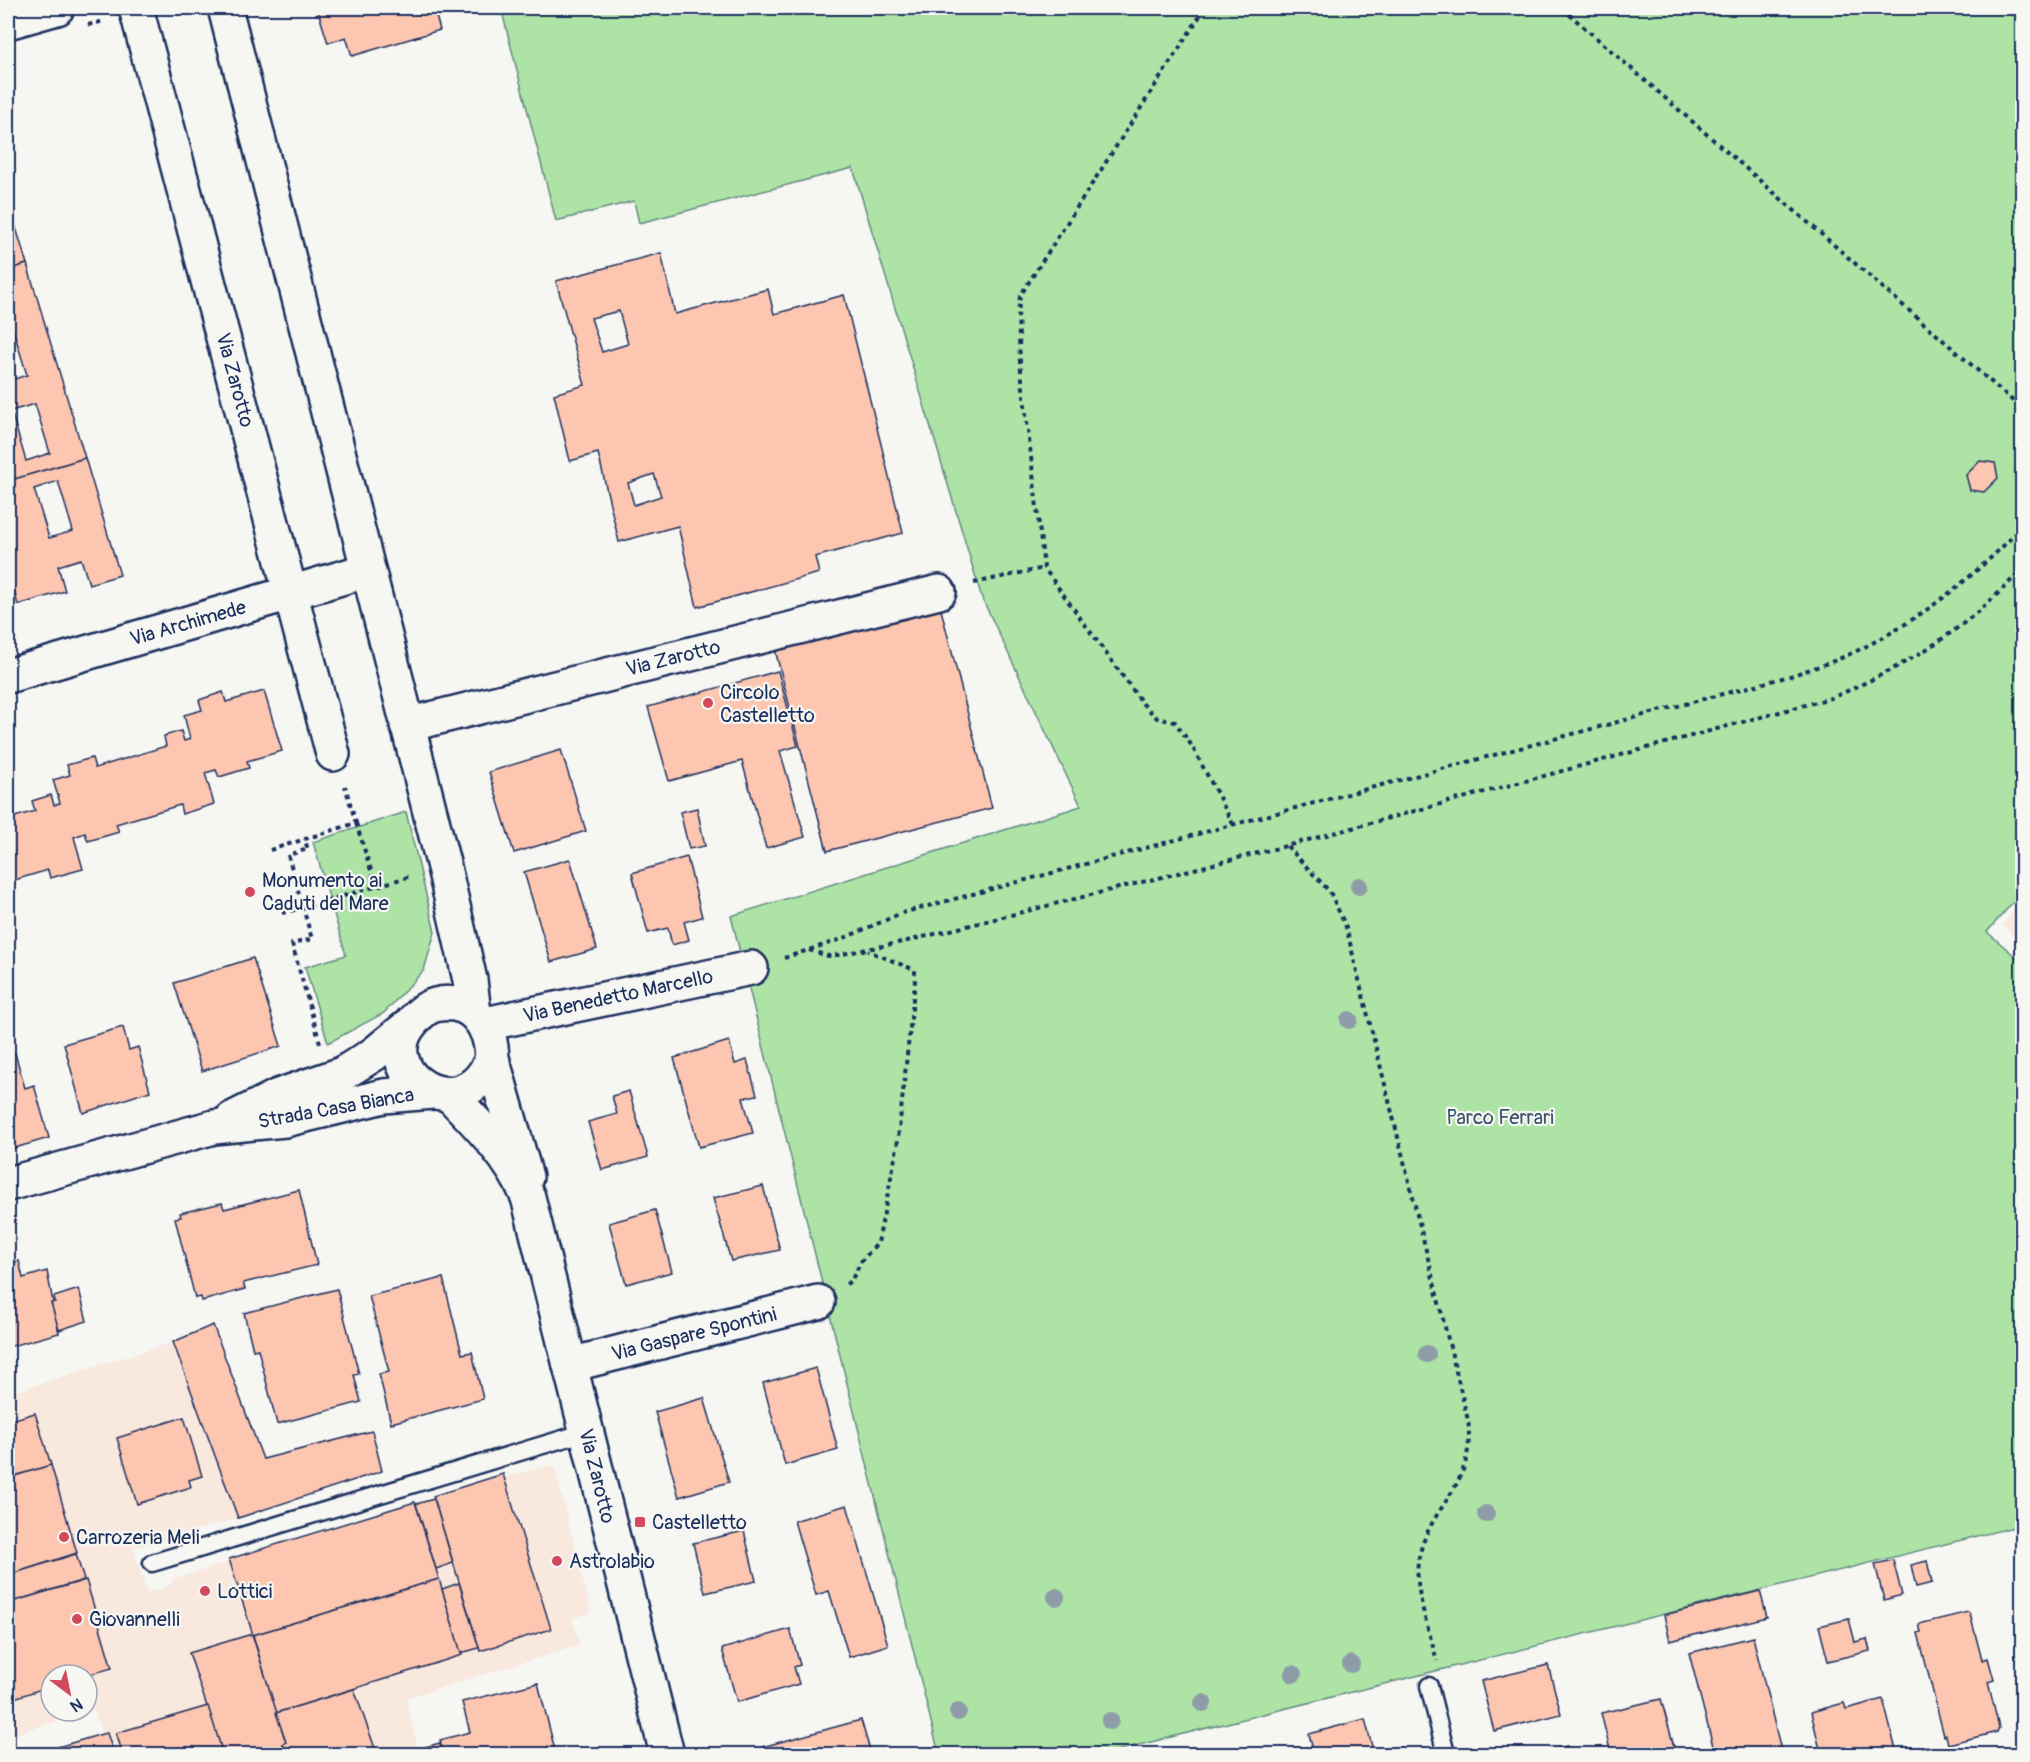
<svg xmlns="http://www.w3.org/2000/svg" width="2030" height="1762" viewBox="0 0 2030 1762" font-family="Pangolin,sans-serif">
<rect width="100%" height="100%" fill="#f6f6f2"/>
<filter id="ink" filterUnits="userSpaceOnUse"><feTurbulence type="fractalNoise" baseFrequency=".0167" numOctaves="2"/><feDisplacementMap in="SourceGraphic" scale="12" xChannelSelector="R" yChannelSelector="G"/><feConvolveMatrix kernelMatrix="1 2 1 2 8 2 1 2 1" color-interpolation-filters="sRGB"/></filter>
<g filter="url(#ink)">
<g fill="#f8e8de" fill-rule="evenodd">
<path d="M2022 901V943L2002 925Z"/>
<path d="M173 1342 238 1518 133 1548 147 1593 169 1586 173 1579 229 1562V1559L415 1502 416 1504 433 1499V1496L503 1474 505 1477 554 1465 591 1612 572 1619 580 1645 406 1698 419 1754H114L108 1733 102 1734 94 1710 8 1736V1394ZM51 1675H87V1711H51Z"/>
</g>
<g fill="#ade4a6" stroke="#648a82" stroke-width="1.5">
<path d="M501 8H2022V892L1987 932 2022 962V1525L1103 1754H939L731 916 1081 806 982 598 853 168 639 223 634 201 556 221Z"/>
<path d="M406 812 435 932 424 970 384 1013 328 1043 305 967 346 955 313 842Z"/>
</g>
<g fill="#fdc6b1" stroke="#1b2f5e" stroke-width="1.5" fill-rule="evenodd">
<path d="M317 8H439L434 9 440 30 352 56 346 37 328 43Z"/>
<path d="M8 201 27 264 8 270Z"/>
<path d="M661 253 675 314 768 289 774 314 844 295 903 533 815 557 819 573 697 607 678 526 619 542 598 453 570 461 554 394 585 385 556 281ZM619 311 628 344 602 352 591 318ZM654 474 661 496 634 505 628 483Z"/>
<path d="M27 264 85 458 8 481V381L27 375 12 326 8 327V270ZM35 404 50 453 26 461 11 411Z"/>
<path d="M85 458 120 575 89 584 81 559 58 566 65 591 18 605 8 569V481ZM58 481 73 531 49 538 34 489Z"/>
<path d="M1980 461 1995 463 1998 478 1984 492 1970 490 1966 475Z"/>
<path d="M937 594 992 808 827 851 772 638Z"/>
<path d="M778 671 798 746 780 751 805 837 766 848 742 761 669 781 648 707Z"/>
<path d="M264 691 282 751 247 761 249 768 219 777 216 770 205 773 214 804 182 814 180 805 116 824 119 832 88 841 85 833 74 837 83 869 50 878 48 870 8 882V819L35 811 32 801 51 795 54 805 60 803 53 780 70 775 67 765 92 758 95 768 166 746 164 736 181 731 184 741 190 739 184 715 202 710 199 700 223 692 226 702Z"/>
<path d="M561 750 586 831 514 853 489 772Z"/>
<path d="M697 808 705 846 689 849 680 812Z"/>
<path d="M687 857 702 917 684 922 689 940 672 945 668 928 648 933 632 873Z"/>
<path d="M570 859 597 949 551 962 524 872Z"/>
<path d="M253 958 281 1046 202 1071 174 983Z"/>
<path d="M123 1027 129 1050 138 1047 150 1091 83 1113 64 1044Z"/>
<path d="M729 1041 735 1064 747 1060 757 1095 743 1098 753 1133 699 1147 674 1058Z"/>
<path d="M15 1053 25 1088 34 1085 49 1138 8 1150V1055Z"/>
<path d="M629 1091 648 1157 602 1170 588 1122 617 1114 612 1096Z"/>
<path d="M763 1186 780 1250 731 1261 713 1198Z"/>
<path d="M299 1190 317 1265 243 1283 245 1289 202 1301 201 1297 195 1298 175 1218 181 1217 180 1213 222 1203 224 1209Z"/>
<path d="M655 1210 672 1272 626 1284 609 1223Z"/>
<path d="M19 1261 23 1278 47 1271 59 1333 8 1347V1264Z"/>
<path d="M443 1278 462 1354 472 1352 483 1399 391 1423 379 1374 389 1372 369 1296Z"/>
<path d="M79 1289 87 1321 59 1330 51 1303 55 1302 54 1297Z"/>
<path d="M337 1289 359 1374 354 1375 361 1402 277 1424 258 1349 253 1350 244 1313Z"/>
<path d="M213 1325 263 1459 372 1431 382 1471 238 1518 173 1342Z"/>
<path d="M816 1368 838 1450 785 1465 763 1383Z"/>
<path d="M704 1398 729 1482 679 1497 655 1412Z"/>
<path d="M35 1413 51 1465 8 1478V1421Z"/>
<path d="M184 1417 202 1476 189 1480 191 1487 137 1504 117 1438Z"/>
<path d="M51 1465 77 1553 8 1575V1478Z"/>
<path d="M503 1474 551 1629 480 1651 433 1496Z"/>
<path d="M434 1499 453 1563 436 1569 416 1504Z"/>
<path d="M415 1502 439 1579 253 1635 229 1559Z"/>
<path d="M847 1505 888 1645 849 1657 829 1591 816 1595 794 1521Z"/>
<path d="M744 1531 756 1581 705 1593 693 1543Z"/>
<path d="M76 1554 84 1580 8 1603V1575Z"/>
<path d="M1893 1560 1902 1595 1884 1600 1875 1564Z"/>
<path d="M1927 1561 1932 1583 1916 1587 1911 1565Z"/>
<path d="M439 1579 462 1655 276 1713 253 1635Z"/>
<path d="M86 1580 112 1668 87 1675H51V1686L8 1700V1603Z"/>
<path d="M459 1583 479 1648 461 1653 442 1589Z"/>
<path d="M1760 1591 1767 1617 1670 1641 1664 1615Z"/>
<path d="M1968 1612 1970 1614 1982 1660 1988 1658 1994 1680 1988 1682 1999 1728 1997 1732 1948 1744 1946 1735 1944 1736 1918 1633 1921 1632 1919 1624Z"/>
<path d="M1849 1619 1855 1642 1867 1639 1870 1651 1828 1661 1819 1626Z"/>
<path d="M790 1629 800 1665 794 1667 799 1684 737 1702 722 1649Z"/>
<path d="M252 1634 286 1742 283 1744 286 1754H223L189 1653Z"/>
<path d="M1753 1637 1782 1754H1715L1689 1653Z"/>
<path d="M1548 1665 1561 1714 1494 1731 1481 1681Z"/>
<path d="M538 1683 556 1754H443L440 1740 470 1732 462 1702Z"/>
<path d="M354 1689 377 1754H286L283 1744 286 1742 276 1713Z"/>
<path d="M1661 1699 1676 1754H1611L1601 1713Z"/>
<path d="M1883 1699 1897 1754H1821L1811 1712 1844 1703 1846 1709Z"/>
<path d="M208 1706 223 1754H123L116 1733Z"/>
<path d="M1365 1719 1374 1754H1314L1309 1734Z"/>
<path d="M861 1720 871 1754H764L762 1747Z"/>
<path d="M107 1733 114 1754H34L102 1734Z"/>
<path d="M440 1743 443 1754H419L418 1749Z"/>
<path d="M1567 1746V1754L1541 1752Z"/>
</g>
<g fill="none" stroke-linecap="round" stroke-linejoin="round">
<defs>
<g id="service">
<path d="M152 1563 586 1432"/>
<path d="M1429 1686 1446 1754"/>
</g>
<g id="minor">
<path d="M136 8 333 754"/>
<path d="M8 22 57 8"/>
<path d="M8 676 368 570"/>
<path d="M407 725 939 592"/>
<path d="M485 1024 751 968"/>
<path d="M232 1119 278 1096 342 1074 374 1054 407 1027"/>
<path d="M8 1184 214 1127 285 1120 384 1096 433 1092"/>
<path d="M570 1365 818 1302"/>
</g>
<g id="tertiary">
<path d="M225 8 444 867 470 980 474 1013"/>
<path d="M492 1058C463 1134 367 1072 413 1021 419 1014 426 1007 435 1005 472 996 491 1026 492 1058L526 1177"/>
<path d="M449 1094C478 1124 511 1157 528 1197L667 1754"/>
</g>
</defs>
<use href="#service" stroke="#1b2f5e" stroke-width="21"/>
<use href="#minor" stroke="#1b2f5e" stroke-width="38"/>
<use href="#tertiary" stroke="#1b2f5e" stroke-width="38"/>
<g stroke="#1b2f5e" stroke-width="4" stroke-dasharray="4.5 4.5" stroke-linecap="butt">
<path d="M1205 8 1020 296 1018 313 1020 362 1044 568 1143 704 1157 718 1175 722 1192 746 1233 824"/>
<path d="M1562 8 2022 409"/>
<path d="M88 25 104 21"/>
<path d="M974 583 1044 568"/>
<path d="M356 823 376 886"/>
<path d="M1287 846 1330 892 1346 927 1468 1420C1476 1488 1431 1502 1419 1557 1412 1586 1430 1632 1437 1661"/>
<path d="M270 850 356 823 345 786"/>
<path d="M282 913 303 908 288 855 308 849 304 839"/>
<path d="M809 950 828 956 838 955 907 941 1286 846 1831 698C1907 666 1966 630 2022 569"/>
<path d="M784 958 842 939 902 913 1790 676C1810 669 1831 663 1850 654 1917 623 1972 579 2022 527"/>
<path d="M320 1043 292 944 312 939 303 908 411 876"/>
<path d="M846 1284 851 1281 862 1260 878 1243 897 1148 915 981V970L868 951"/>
</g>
<use href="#service" stroke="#f6f6f2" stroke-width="16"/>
<use href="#minor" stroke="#f6f6f2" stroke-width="33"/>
<use href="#tertiary" stroke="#f6f6f2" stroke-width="33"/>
</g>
<g fill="#8e9ca8">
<circle cx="1359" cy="886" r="9"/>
<circle cx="1349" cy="1020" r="9"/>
<circle cx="1427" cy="1354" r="9"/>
<circle cx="1486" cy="1514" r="9"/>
<circle cx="1056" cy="1597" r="9"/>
<circle cx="1351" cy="1664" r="9"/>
<circle cx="1293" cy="1674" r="9"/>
<circle cx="1203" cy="1703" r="9"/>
<circle cx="958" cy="1712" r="9"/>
<circle cx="1110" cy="1721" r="9"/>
</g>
</g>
<g fill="#d1495b" stroke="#f6f6f2" stroke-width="2">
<circle cx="708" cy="703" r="6"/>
<circle cx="250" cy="892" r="6"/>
<rect x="634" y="1516" width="12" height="12" rx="3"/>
<circle cx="64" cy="1537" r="6"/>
<circle cx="557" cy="1561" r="6"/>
<circle cx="205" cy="1591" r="6"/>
<circle cx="77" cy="1619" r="6"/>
</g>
<g text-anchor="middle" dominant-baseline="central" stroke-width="4.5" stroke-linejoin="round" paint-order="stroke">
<g font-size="20" fill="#1b2f5e" stroke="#f6f6f2">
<text transform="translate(235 380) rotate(75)">Via Zarotto</text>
<text transform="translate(188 623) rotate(-16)">Via Archimede</text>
<text transform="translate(673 658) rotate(-14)">Via Zarotto</text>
<text transform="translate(618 996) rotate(-12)">Via Benedetto Marcello</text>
<text transform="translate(336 1108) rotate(-10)">Strada Casa Bianca</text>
<text transform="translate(694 1334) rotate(-14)">Via Gaspare Spontini</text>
<text transform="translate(597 1476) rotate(76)">Via Zarotto</text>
</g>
<g font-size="20" fill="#1b2f5e" stroke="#f6f6f2" text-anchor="start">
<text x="720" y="692">Circolo<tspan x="720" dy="23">Castelletto</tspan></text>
<text x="262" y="880">Monumento ai<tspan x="262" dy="23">Caduti del Mare</tspan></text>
<text x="652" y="1522">Castelletto</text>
<text x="76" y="1537">Carrozeria Meli</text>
<text x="569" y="1561">Astrolabio</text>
<text x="217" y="1591">Lottici</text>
<text x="89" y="1619">Giovannelli</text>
</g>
<g font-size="20" fill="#38536c" stroke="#f6f6f2">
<text x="1500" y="1117">Parco Ferrari</text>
</g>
</g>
<rect width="2030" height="1762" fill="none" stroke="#f6f6f2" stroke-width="30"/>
<rect x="15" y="15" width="2000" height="1732" fill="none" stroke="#1b2f5e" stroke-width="2" filter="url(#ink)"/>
<g transform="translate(69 1693) rotate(148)"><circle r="28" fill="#f6f6f2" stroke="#9ea6b7" stroke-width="1.5"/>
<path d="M0-4.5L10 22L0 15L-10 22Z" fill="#d1495b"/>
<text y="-9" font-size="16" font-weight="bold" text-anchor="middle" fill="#1b2f5e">N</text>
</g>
</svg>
